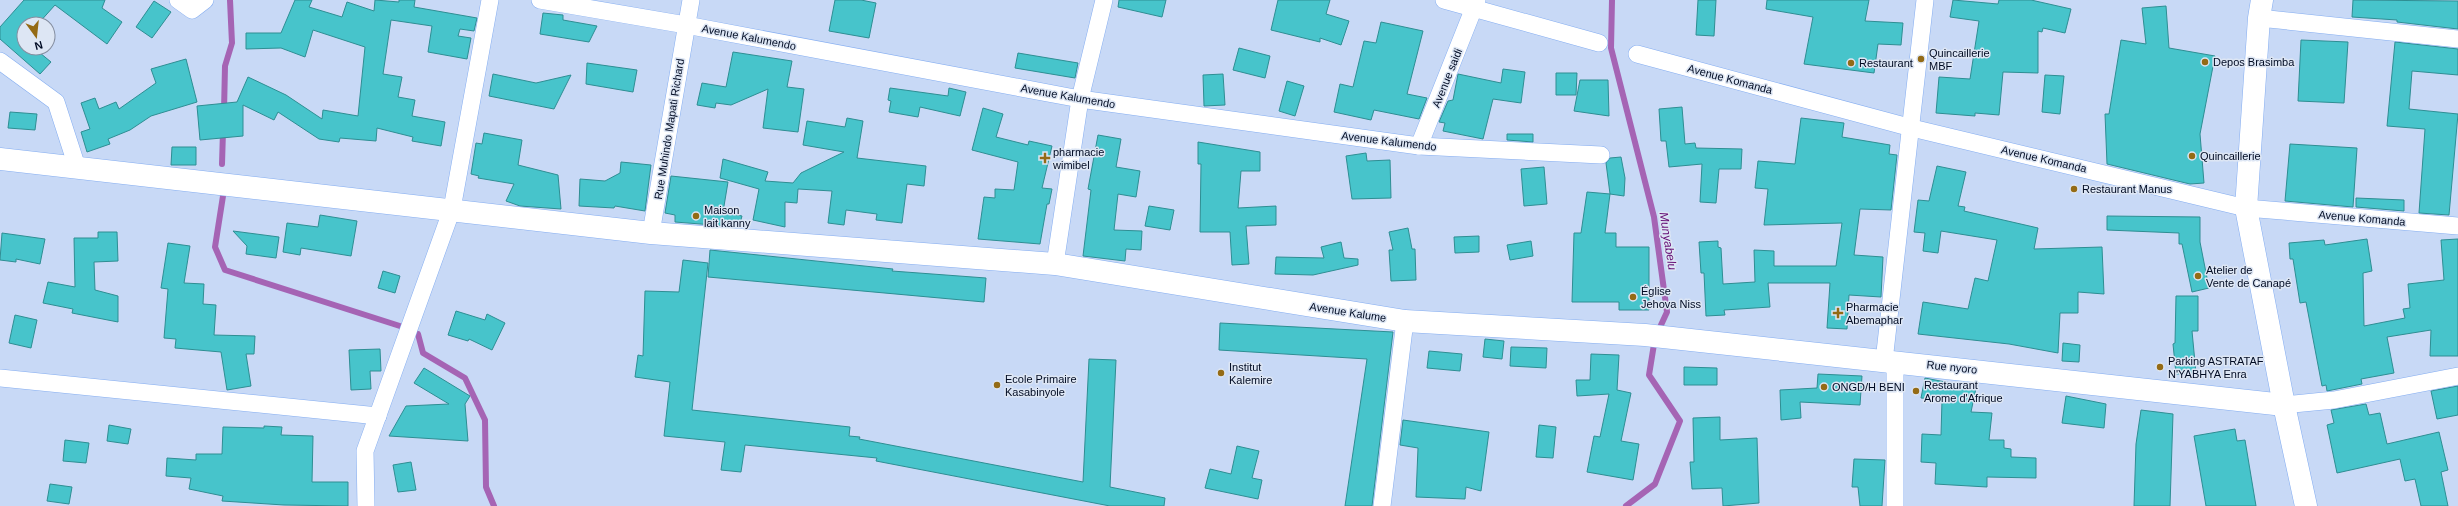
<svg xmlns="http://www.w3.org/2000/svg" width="2458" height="506" viewBox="0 0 2458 506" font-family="Arial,sans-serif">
<rect width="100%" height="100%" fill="#c8d9f6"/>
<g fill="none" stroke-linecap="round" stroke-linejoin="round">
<g stroke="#a564b4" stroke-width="6">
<path d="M1612 0 1611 48 1654 217 1667 312 1655 338 1649 375 1680 421 1655 484 1626 506"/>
<path d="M224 111 225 66 232 43 230 0"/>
<path d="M222 164 223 131"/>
<path d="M223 196 215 247 225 270 403 327"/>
<path d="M418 334 423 353 465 378 485 420 486 487 494 506"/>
</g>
</g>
<g fill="#47c4cb" stroke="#2e8e93">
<path d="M24 0H105L102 8 122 22 107 44 55 5 38 24H24V48H34L51 62 40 74 0 39V27Z"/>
<path d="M295 0H312L309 7 342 17 347 2 374 11 375 0 399 2V0H415L414 7 477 18 474 31 460 29 458 36 471 38 467 59 428 52 432 26 391 20 383 74 402 77 398 97 415 100 412 116 445 122 441 146 412 141 413 137 377 128 376 141 340 138 339 142 319 139 278 112 274 120 243 105V136L200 140 197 106 237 102 248 77 286 95 322 119 323 110 358 116 365 47 313 30 305 57 281 48 246 49V33H281Z"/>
<path d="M835 0H861L876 3 869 38 829 31Z"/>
<path d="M1119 0H1166L1162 17 1118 7Z"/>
<path d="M1278 0H1330L1326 14 1349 21 1341 45 1320 38V42L1271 30Z"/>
<path d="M1698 0H1716L1714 36 1696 35Z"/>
<path d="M1767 0H1869L1865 21 1903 23 1901 45 1878 44 1874 73 1804 64 1813 17 1766 9Z"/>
<path d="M1953 0 1998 4 1999 0H2031L2071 9 2065 33 2043 28 2042 32 2038 31V73L2003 72 1999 115 1975 113V116L1936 113 1939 77 1970 79 1979 21 1950 17Z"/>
<path d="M2353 0 2458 1V29L2397 22V20L2352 17Z"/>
<path d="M154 1 171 12 152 38 136 27Z"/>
<path d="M2166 6 2169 48 2215 56 2200 134 2204 183 2190 184 2107 164 2105 114H2109L2121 40 2146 44 2142 8Z"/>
<path d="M543 13 563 15V20L597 26 589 42 540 34Z"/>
<path d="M1381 22 1423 31 1407 94 1427 98 1419 119 1374 110 1371 120 1334 112 1340 84 1353 87 1364 41 1376 43Z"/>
<path d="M2301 40 2348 42 2344 103 2298 101Z"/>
<path d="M2395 42 2458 49V75L2412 71 2409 109 2458 114 2449 215 2419 213 2425 129 2387 126Z"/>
<path d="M1239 48 1270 56 1265 78 1233 70Z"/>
<path d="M733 52 792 61 787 87 804 89 798 132 763 128 768 89 731 105 716 103 715 108 697 105 702 83 726 87Z"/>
<path d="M1018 53 1078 63 1075 78 1015 68Z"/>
<path d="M186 59 197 102 151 116 130 130 108 139 110 144 87 152 81 132 90 129 81 103 95 98 99 109 116 102 119 109 156 83 151 69Z"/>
<path d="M587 63 637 70 633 92 586 84Z"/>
<path d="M1503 69 1525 72 1521 103 1493 99 1483 139 1443 131 1445 123 1439 122 1448 101 1453 100 1458 74 1501 83Z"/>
<path d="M1556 73H1577L1576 95H1556Z"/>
<path d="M493 74 536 83 571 75 554 109 489 96Z"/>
<path d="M1223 74 1225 105 1204 106 1203 75Z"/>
<path d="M2045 75 2064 76 2060 114 2042 112Z"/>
<path d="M1580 80H1608L1609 116 1574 111Z"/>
<path d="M1287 81 1304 86 1295 116 1279 111Z"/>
<path d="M890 88 948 96 949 88 966 92 960 116 920 107 918 117 889 112 891 101 888 100Z"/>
<path d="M1682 107 1685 144 1695 143 1696 148 1742 149 1741 169H1719L1716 203 1700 202 1702 164 1669 167 1666 141H1661L1659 109Z"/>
<path d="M983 108 1003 114 996 137 1028 145 1029 141 1052 146 1042 188 1052 189 1049 204H1047L1040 244 978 239 984 197 995 198V189L1014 190 1018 162 972 150Z"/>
<path d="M10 112 37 114 35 130 8 128Z"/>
<path d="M847 118 863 121 857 158 926 166 924 186 907 184 902 223 876 220 877 214 846 210 844 225 828 223 832 191 798 189 797 203 785 202V227L753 220 759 189 720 178 723 159 768 172 765 181 793 183 801 173 844 152 803 145 807 121 845 127Z"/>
<path d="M1801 118 1844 123 1842 137 1890 145 1889 154 1897 155 1891 210 1860 209 1854 255 1883 257 1881 297 1849 295 1847 329 1827 328 1830 283H1768L1770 307 1724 310 1725 315 1706 316 1704 273H1701L1699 242 1718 241V247L1721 248 1723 284 1755 282 1754 250 1774 251V266H1836L1842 223 1764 225 1768 189 1755 188 1758 161 1795 164Z"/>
<path d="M484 133 522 140 518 165 558 175 561 209 520 206 506 201 514 184 478 178 479 176 471 174 476 143 482 144Z"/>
<path d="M1507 134H1533V142L1507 140Z"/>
<path d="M1098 135 1121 139 1116 167 1140 171 1136 197 1118 194 1114 230 1142 231 1141 250 1126 249 1125 261 1083 256 1091 190 1088 189Z"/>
<path d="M1198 142 1260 152V171H1241L1238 208 1276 206V225L1246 226 1249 264 1232 265 1230 232H1200L1201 164H1198Z"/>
<path d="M2290 144 2357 148 2353 207 2285 201Z"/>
<path d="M172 147H196V165H171Z"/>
<path d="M1366 153 1367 161 1390 160 1391 198 1352 199 1346 156Z"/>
<path d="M1621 157 1625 178 1624 196 1610 194 1605 233H1616V247H1649V310H1619V302H1572L1574 233H1581L1587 192 1610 194 1606 163 1610 158Z"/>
<path d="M621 162 651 165 645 211 615 206 614 208 579 206 580 179 605 181 620 173Z"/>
<path d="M1937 166 1966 172 1958 206 1965 207 1964 211 2038 228 2034 249 2102 247 2104 294 2078 292V313H2060L2058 353 2009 344 1918 334 1923 302 1968 309 1975 278 1988 281 1997 240 1941 231 1938 253 1923 251 1925 233 1914 232 1918 200 1929 201Z"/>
<path d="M1544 167 1547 204 1524 206 1521 169Z"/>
<path d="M671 176 728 182 723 212 742 216 739 227 675 222V215L665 213Z"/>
<path d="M2356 198 2404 200V211L2356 207Z"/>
<path d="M1149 206 1174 210 1170 230 1145 226Z"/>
<path d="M320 215 357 221 351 256 301 248 300 255 283 252 287 223 318 227Z"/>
<path d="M2107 216 2200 217V242L2209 288 2192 292 2182 244H2179V233L2107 230Z"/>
<path d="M1408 228 1412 249H1415L1416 280 1391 281 1389 250H1393L1389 232Z"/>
<path d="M233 231 279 237 276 258 246 254 247 246Z"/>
<path d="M98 232H117L118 261 94 262 95 290 118 296V322L72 313 73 309 43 303 48 282 75 287 74 238H98Z"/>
<path d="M2 233 45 239 40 264 16 259V262L0 260Z"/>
<path d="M1479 236V252L1455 253 1454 237Z"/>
<path d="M2367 239 2372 271 2363 273 2364 326 2405 318 2403 309 2410 308 2408 284 2444 280 2441 240 2458 239V356H2430L2431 330 2387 337 2394 373 2361 379 2362 384 2327 391 2326 385 2322 386 2306 302 2300 303 2293 259H2290L2289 243 2324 240 2325 245Z"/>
<path d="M1531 241 1533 256 1510 260 1507 245Z"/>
<path d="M1341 242 1344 258 1358 259V265L1313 275 1275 274 1276 257 1324 258 1321 247Z"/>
<path d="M168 243 190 246 184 283 204 284 203 304 216 305 214 335 255 336 254 354H246L251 386 227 390 221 352 175 348 176 339 164 338 168 289 161 288Z"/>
<path d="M710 250 893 269 892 271 986 278 984 302 708 277Z"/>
<path d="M683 260 708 263 692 410 850 427 849 436 860 437 859 439 1083 482 1089 359 1116 360 1110 487 1165 498 1164 506H1110L876 461 877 458 745 445 741 472 721 470 725 442 664 436 670 382 635 377 638 355 643 356 645 291 679 292Z"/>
<path d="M383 271 400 276 395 293 378 288Z"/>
<path d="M2176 296H2198V331H2192L2196 373 2176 374 2173 344 2175 343Z"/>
<path d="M456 311 485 320 487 314 505 323 492 350 469 339 468 341 448 335Z"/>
<path d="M15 315 37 320 31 348 9 343Z"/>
<path d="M1220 323 1393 332 1372 506H1345L1367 359 1219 350Z"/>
<path d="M1485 339 1504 341 1502 359 1483 357Z"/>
<path d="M2063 343 2080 345 2079 362 2062 361Z"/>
<path d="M1511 347 1547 348 1546 368 1510 366Z"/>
<path d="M380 349 381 371H370L371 389 351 390 349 350Z"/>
<path d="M1429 351 1462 354 1460 371 1427 368Z"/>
<path d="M1591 354 1619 355 1617 390 1631 393 1621 441 1639 444 1633 480 1587 472 1594 436 1600 437 1609 394 1577 396 1576 380H1590Z"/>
<path d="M1684 367 1717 368V385H1684Z"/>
<path d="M424 368 470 396 465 404 468 441 389 436 406 406 449 404 414 383Z"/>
<path d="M1818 374 1862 376 1860 405 1800 402 1801 418 1781 420 1780 390 1817 388Z"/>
<path d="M1925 378 1976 388 1971 412 1992 413 1989 440H2004V448L2011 449V457L2036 458V478L1987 477V487L1935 484 1936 463 1921 462 1922 434 1941 435 1942 400 1921 398Z"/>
<path d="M2458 386V415L2437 419 2431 391Z"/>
<path d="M2066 396 2106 404 2104 428 2062 423Z"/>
<path d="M2366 404 2369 415 2380 413 2387 444 2439 432 2448 470 2441 472 2448 506H2421L2415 479 2405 481 2400 459 2337 473 2327 425 2334 423 2331 410Z"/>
<path d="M2141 410 2173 414 2170 506H2134L2136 444Z"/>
<path d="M1720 417V440L1757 438 1759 503 1723 506 1722 488 1692 489 1690 462H1694L1693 418Z"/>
<path d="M1403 420 1489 432 1481 491 1466 487 1465 499 1416 497 1418 448 1400 445Z"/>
<path d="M109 425 131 429 128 444 107 441Z"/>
<path d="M1539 425 1556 427 1553 458 1536 457Z"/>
<path d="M264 426 282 427 281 435 313 436 312 482H348V506L284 505 222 501 223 496 189 489 191 478 166 476 167 458 196 460V454H222L223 427 264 428Z"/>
<path d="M2235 429 2237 441 2245 440 2256 506H2206L2194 436Z"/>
<path d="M65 440 89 443 86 463 63 461Z"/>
<path d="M1237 446 1259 451 1252 478 1262 480 1258 499 1205 488 1210 469 1231 474Z"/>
<path d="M1854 459 1885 460 1882 506H1860L1858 487H1852Z"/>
<path d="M411 462 416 490 398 492 393 465Z"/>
<path d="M50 484 72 487 69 504 47 501Z"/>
</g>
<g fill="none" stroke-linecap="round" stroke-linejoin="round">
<defs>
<g id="street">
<path d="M178 0 192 10 205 0"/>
<path d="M540 0 686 25 1080 99 1419 146 1601 155"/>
<path d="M1444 0 1599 43"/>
<path d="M2259 18 2458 39"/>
<path d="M1637 54 1912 128 2246 208 2458 226"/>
<path d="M0 61 56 102 77 167"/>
<path d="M1419 146 1477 0"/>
<path d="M651 233 691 0"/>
<path d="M1055 264 1080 99 1104 0"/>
<path d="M1884 361 1925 0"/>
<path d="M1895 361V506"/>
<path d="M0 378 378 416"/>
<path d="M2284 405 2334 400 2458 376"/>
<path d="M366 506 365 451 452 209 490 0"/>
<path d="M1382 506 1405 321"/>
</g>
<path id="secondary" d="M0 159 651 233 1055 264 1405 321 1645 335 2284 405"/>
<path id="highway" d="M2262 0 2259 18 2246 208 2284 405 2306 506"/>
</defs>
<use href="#street" stroke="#84adf1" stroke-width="18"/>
<use href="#secondary" stroke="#84adf1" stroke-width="23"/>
<use href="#highway" stroke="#84adf1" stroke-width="23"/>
<use href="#street" stroke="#fff" stroke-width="17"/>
<use href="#secondary" stroke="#fff" stroke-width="22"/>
<use href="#highway" stroke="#fff" stroke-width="22"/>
</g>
<g fill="#946b15" stroke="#dde6f4" stroke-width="1.5">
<circle cx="1921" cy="59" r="4"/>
<circle cx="2205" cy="62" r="4"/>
<circle cx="1851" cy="63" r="4"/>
<circle cx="2192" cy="156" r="4"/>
<path d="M1043 152h4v4h4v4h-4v4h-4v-4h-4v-4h4z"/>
<circle cx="2074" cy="189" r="4"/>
<circle cx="696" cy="216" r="4"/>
<circle cx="2198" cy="276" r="4"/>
<circle cx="1633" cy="297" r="4"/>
<path d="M1836 307h4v4h4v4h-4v4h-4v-4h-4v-4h4z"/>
<circle cx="2160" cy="367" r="4"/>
<circle cx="1221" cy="373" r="4"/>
<circle cx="997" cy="385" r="4"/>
<circle cx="1824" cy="387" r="4"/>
<circle cx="1916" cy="391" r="4"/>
</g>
<g text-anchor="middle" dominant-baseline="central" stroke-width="3" stroke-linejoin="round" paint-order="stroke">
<g font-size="11" fill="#010b23" stroke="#dde6f4">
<text transform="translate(749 37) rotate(11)">Avenue Kalumendo</text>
<text transform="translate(1447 78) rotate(-68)">Avenue saidi</text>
<text transform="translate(1730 79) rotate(15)">Avenue Komanda</text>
<text transform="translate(1068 96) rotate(10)">Avenue Kalumendo</text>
<text transform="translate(669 129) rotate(-81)">Rue Muhindo Mapati Richard</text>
<text transform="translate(1389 141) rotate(7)">Avenue Kalumendo</text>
<text transform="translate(2044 159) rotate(13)">Avenue Komanda</text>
<text transform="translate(2362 218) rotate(5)">Avenue Komanda</text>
<text transform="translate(1348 312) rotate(9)">Avenue Kalume</text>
<text transform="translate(1952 367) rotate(6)">Rue nyoro</text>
</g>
<g font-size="11" fill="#010b23" stroke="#dde6f4" text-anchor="start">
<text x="1929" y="53">Quincaillerie<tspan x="1929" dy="13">MBF</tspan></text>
<text x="2213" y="62">Depos Brasimba</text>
<text x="1859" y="63">Restaurant</text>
<text x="1053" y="152">pharmacie<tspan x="1053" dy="13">wimibel</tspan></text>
<text x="2200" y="156">Quincaillerie</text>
<text x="2082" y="189">Restaurant Manus</text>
<text x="704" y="210">Maison<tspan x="704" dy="13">lait kanny</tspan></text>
<text x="2206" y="270">Atelier de<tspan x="2206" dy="13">Vente de Canapé</tspan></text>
<text x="1641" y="291">Église<tspan x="1641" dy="13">Jehova Niss</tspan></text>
<text x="1846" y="307">Pharmacie<tspan x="1846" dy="13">Abemaphar</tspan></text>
<text x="2168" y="361">Parking ASTRATAF<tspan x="2168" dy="13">N'YABHYA Enra</tspan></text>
<text x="1229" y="367">Institut<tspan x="1229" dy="13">Kalemire</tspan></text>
<text x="1005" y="379">Ecole Primaire<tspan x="1005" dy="13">Kasabinyole</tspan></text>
<text x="1924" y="385">Restaurant<tspan x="1924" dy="13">Arome d'Afrique</tspan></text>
<text x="1832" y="387">ONGD/H BENI</text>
</g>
<g font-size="12" font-style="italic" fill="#640c74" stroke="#dde6f4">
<text transform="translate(1668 241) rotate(81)">Munyabelu</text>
</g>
</g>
<g transform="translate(36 36) rotate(165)"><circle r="19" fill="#dde6f4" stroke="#858ea0"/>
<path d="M0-3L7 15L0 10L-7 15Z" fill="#946b15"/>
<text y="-6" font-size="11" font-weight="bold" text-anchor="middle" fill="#010b23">N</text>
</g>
</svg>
